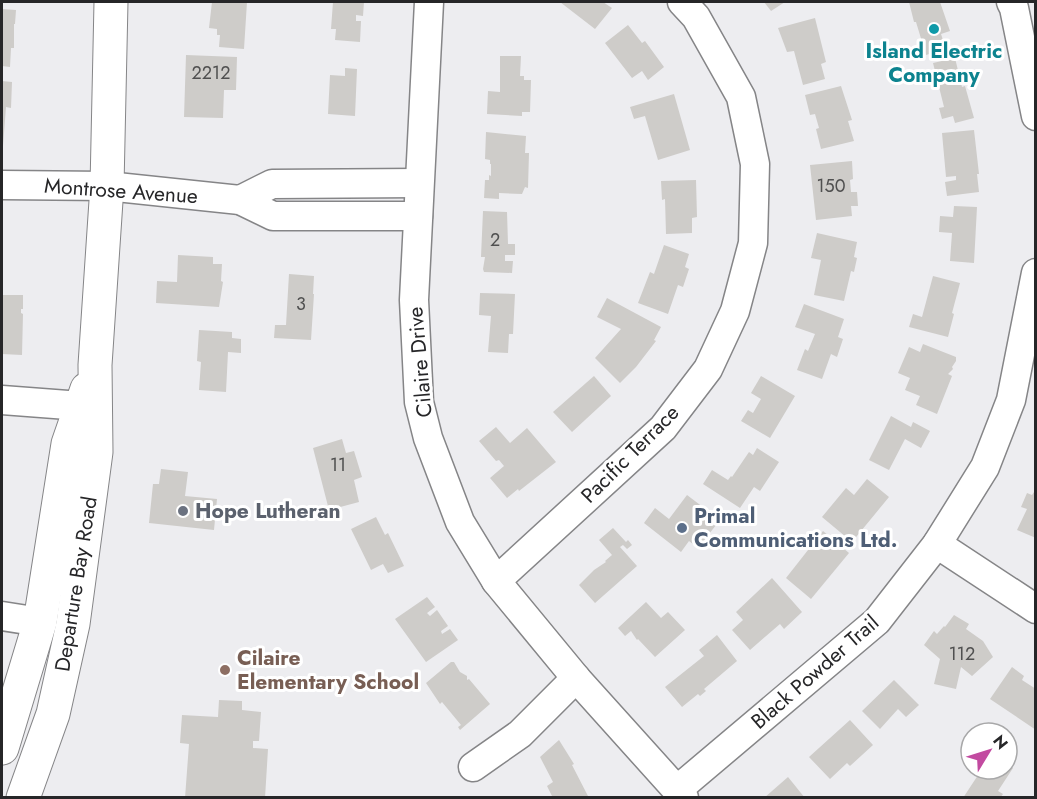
<svg xmlns="http://www.w3.org/2000/svg" width="1037" height="799" viewBox="0 0 1037 799" font-family="Jost,sans-serif">
<rect width="100%" height="100%" fill="#ededf0"/>
<g fill="#ceccc9">
<path d="M212 2H247L244 49 219 47 220 35H217V29L209 28Z"/>
<path d="M333 2H364L363 16 356 15V21H361L360 42 335 40 336 29H331Z"/>
<path d="M560 2H603L612 8 595 29Z"/>
<path d="M764 2H785L771 11Z"/>
<path d="M909 2H940L950 31 941 34 946 49 926 55 916 22H914Z"/>
<path d="M2 9 16 10 15 24H14V48H11L10 67 2 66Z"/>
<path d="M815 18 826 62 821 64 825 79 803 85 794 51 787 52 778 28Z"/>
<path d="M628 25 642 43 645 41 664 67 648 80 642 71 632 78 605 43Z"/>
<path d="M186 55 237 57 236 90H224L223 118 184 117Z"/>
<path d="M500 56H521L520 76H524V80H531L530 112H522V116L487 114 488 91 500 92Z"/>
<path d="M955 58 962 87 965 86 974 118 955 123 953 116 942 119 939 108 944 107 933 63Z"/>
<path d="M345 68 357 69 355 116 328 114 330 75 345 76Z"/>
<path d="M2 81 12 82 11 108 6 107 3 146H2Z"/>
<path d="M841 86 852 120 848 121 854 141 821 149 816 129 819 128 815 114 810 115 805 95Z"/>
<path d="M674 94 690 150 658 160 645 116 634 119 630 107Z"/>
<path d="M974 130 979 174H977L979 192 947 196 945 182 956 180V176L946 177 942 133Z"/>
<path d="M486 132 526 136 525 153H529L528 188 525 187 522 194 499 193V199L484 198 485 180H489V175L491 176V164H490V160L485 159Z"/>
<path d="M852 161 853 179 850 180 851 192H857L858 206H851L852 216 816 220 810 165Z"/>
<path d="M696 180 697 217 692 218V233L666 234 665 199 662 200 661 181Z"/>
<path d="M954 206 977 207 974 263 950 261 952 233 939 232 940 216 953 217Z"/>
<path d="M483 211 507 212 508 244H515V255H505V261H513L512 273 484 272 483 269 485 257H481Z"/>
<path d="M817 233 857 242 854 257 857 258 854 272 851 271 844 301 814 295 821 260 811 258Z"/>
<path d="M664 245 689 254 685 267 689 269 683 287 678 285 668 314 638 303 650 272 654 274Z"/>
<path d="M178 255 213 257V264H222L221 281 223 282 219 307 156 303 157 281 177 282Z"/>
<path d="M289 274 314 276 313 294H314L311 340 274 338 275 325H286Z"/>
<path d="M933 276 960 283 952 313 954 314 948 337 909 327 913 314 922 317Z"/>
<path d="M480 293 515 294 513 334H509L508 353 488 352 491 316 479 315Z"/>
<path d="M2 295H23V309H21V313L23 314 22 355 2 354Z"/>
<path d="M607 298 661 327 654 340 656 341 636 367 620 383 595 358 621 329 597 317Z"/>
<path d="M804 304 844 319 838 337 843 339 837 357 831 354 822 379 797 370 805 349 808 351 815 334 795 327Z"/>
<path d="M199 330 232 332V338L241 339V353L228 352 226 392 199 390 201 362 197 361Z"/>
<path d="M923 344 956 357V361L952 367 953 369 948 374 952 376 937 414 916 405 920 396 905 390 910 378 898 373 909 347 920 352Z"/>
<path d="M594 376 611 396 572 432 553 412Z"/>
<path d="M761 376 795 396 770 438 741 421 748 410 753 413 761 399 751 393Z"/>
<path d="M891 416 911 427 913 422 930 431 921 448 905 439 889 470 869 460Z"/>
<path d="M496 427 510 443 527 428 556 462 519 491 518 489 507 498 490 478 504 466 499 460 496 461 479 441Z"/>
<path d="M342 439 346 453 354 451 362 477 354 480 359 502 329 510 313 448Z"/>
<path d="M757 448 779 462 760 491 754 487 740 508 703 484 712 470 728 480 731 476 732 477 749 452 753 455Z"/>
<path d="M161 469 188 472 185 496 217 499 214 530 149 523 153 484H159Z"/>
<path d="M867 479 889 497 852 542 822 517 846 488 854 495Z"/>
<path d="M1036 489V538L1017 530 1027 509 1021 507 1027 493 1032 495Z"/>
<path d="M687 495 720 520 698 548 689 541 681 552 644 523 655 508 669 519Z"/>
<path d="M376 517 385 535 388 533 404 566 388 573 383 564 371 570 351 529Z"/>
<path d="M613 528 626 542 628 540 632 545 627 549 623 545 620 547 637 566 595 603 579 585 594 570 606 562 605 561 612 555 599 540Z"/>
<path d="M823 531 849 553 811 599 786 578Z"/>
<path d="M772 578 802 612 784 629 780 624 750 650 732 630 743 620 736 612Z"/>
<path d="M427 597 435 607 427 613 430 616 437 610 448 626 441 631 442 634 450 629 458 640 426 662 395 619Z"/>
<path d="M646 602 661 618 668 612 685 630 655 657 638 639 637 640 631 631 625 636 618 628Z"/>
<path d="M954 615 969 624 966 629 983 641 993 657 972 676 961 667 956 689 934 684 940 659 924 645 934 631 937 634 944 626 945 627Z"/>
<path d="M717 635 737 661 704 689 706 691 700 696 698 694 682 707 665 687 704 656 699 650Z"/>
<path d="M451 662H454L460 672 467 676V680L469 679 490 704 460 730 458 727 461 725 442 702 440 704 426 683Z"/>
<path d="M1012 667 1024 676 1022 680 1036 689V730L990 699Z"/>
<path d="M894 680 919 705 906 717 898 709 880 729 862 711Z"/>
<path d="M219 700 242 701V710L261 712 259 741H253V748L268 749 265 798H185L189 744 180 743 182 715 218 717Z"/>
<path d="M850 720 873 745 850 766 847 763 830 779 809 757Z"/>
<path d="M559 740 574 764 572 765 589 798H553L547 786 553 782 540 757Z"/>
<path d="M1007 764 1013 768 998 791 1003 794 1000 798H963L982 769H1007Z"/>
<path d="M788 777 805 798H764Z"/>
</g>
<g fill="none" stroke-linecap="round" stroke-linejoin="round">
<defs>
<g id="minor">
<path d="M429 2 414 300 419 402 428 438 460 522 496 581 576 678 684 798"/>
<path d="M1011 2 1014 8 1036 116"/>
<path d="M2 185 107 186 240 200 273 216H418"/>
<path d="M240 200 272 184 419 183"/>
<path d="M2 400 81 406"/>
<path d="M937 544 1036 609"/>
<path d="M496 581 663 428 708 369 735 311 753 243 755 164 741 97 696 17 682 2"/>
<path d="M2 616 40 622"/>
<path d="M473 767 520 734 576 678"/>
<path d="M677 790 877 621 937 544 985 467 1011 400 1036 273"/>
</g>
<g id="major">
<path d="M2 748 40 622 68 444 87 389"/>
<path d="M23 798 53 714 73 624 96 452 95 365 107 186 111 2"/>
</g>
</defs>
<use href="#minor" stroke="#858587" stroke-width="31"/>
<use href="#major" stroke="#858587" stroke-width="35"/>
<use href="#minor" stroke="#fff" stroke-width="28"/>
<use href="#major" stroke="#fff" stroke-width="33"/>
</g>
<circle fill="#0f9aa8" stroke="#fff" stroke-width="2" cx="934" cy="29" r="6"/>
<circle fill="#6b7280" stroke="#fff" stroke-width="2" cx="183" cy="511" r="6"/>
<circle fill="#5c6f8a" stroke="#fff" stroke-width="2" cx="682" cy="528" r="6"/>
<circle fill="#8d6e63" stroke="#fff" stroke-width="2" cx="225" cy="670" r="6"/>
<g text-anchor="middle" dominant-baseline="central" stroke-width="6" stroke-linejoin="round" paint-order="stroke">
<g font-size="18" fill="#505050">
<text x="211" y="73">2212</text>
<text x="831" y="186">150</text>
<text x="495" y="240">2</text>
<text x="301" y="304">3</text>
<text x="338" y="465">11</text>
<text x="962" y="654">112</text>
</g>
<g font-size="21" font-weight="bold" fill="#0d838f" stroke="#fff">
<text x="934" y="51">Island Electric<tspan x="934" dy="24">Company</tspan></text>
</g>
<g font-size="21" fill="#262628" stroke="#fff">
<text transform="translate(121 191) rotate(4)">Montrose Avenue</text>
<text transform="translate(420 362) rotate(-95)">Cilaire Drive</text>
<text transform="translate(630 454) rotate(-45)">Pacific Terrace</text>
<text transform="translate(76 584) rotate(-81)">Departure Bay Road</text>
<text transform="translate(815 672) rotate(-41)">Black Powder Trail</text>
</g>
<g font-size="21" font-weight="bold" fill="#5b616d" stroke="#fff" text-anchor="start">
<text x="195" y="511">Hope Lutheran</text>
</g>
<g font-size="21" font-weight="bold" fill="#4e5e75" stroke="#fff" text-anchor="start">
<text x="694" y="516">Primal<tspan x="694" dy="24">Communications Ltd.</tspan></text>
</g>
<g font-size="21" font-weight="bold" fill="#785e54" stroke="#fff" text-anchor="start">
<text x="237" y="658">Cilaire<tspan x="237" dy="24">Elementary School</tspan></text>
</g>
</g>
<rect width="1037" height="799" fill="none" stroke="#262628" stroke-width="6"/>
<g transform="translate(989 751) rotate(52)"><circle r="28" fill="#ffffff" stroke="#a8a8a9" stroke-width="1.5"/>
<path d="M0-4.5L10 22L0 15L-10 22Z" fill="#c24aa0"/>
<text y="-9" font-size="16" font-weight="bold" text-anchor="middle" fill="#262628">N</text>
</g>
</svg>
